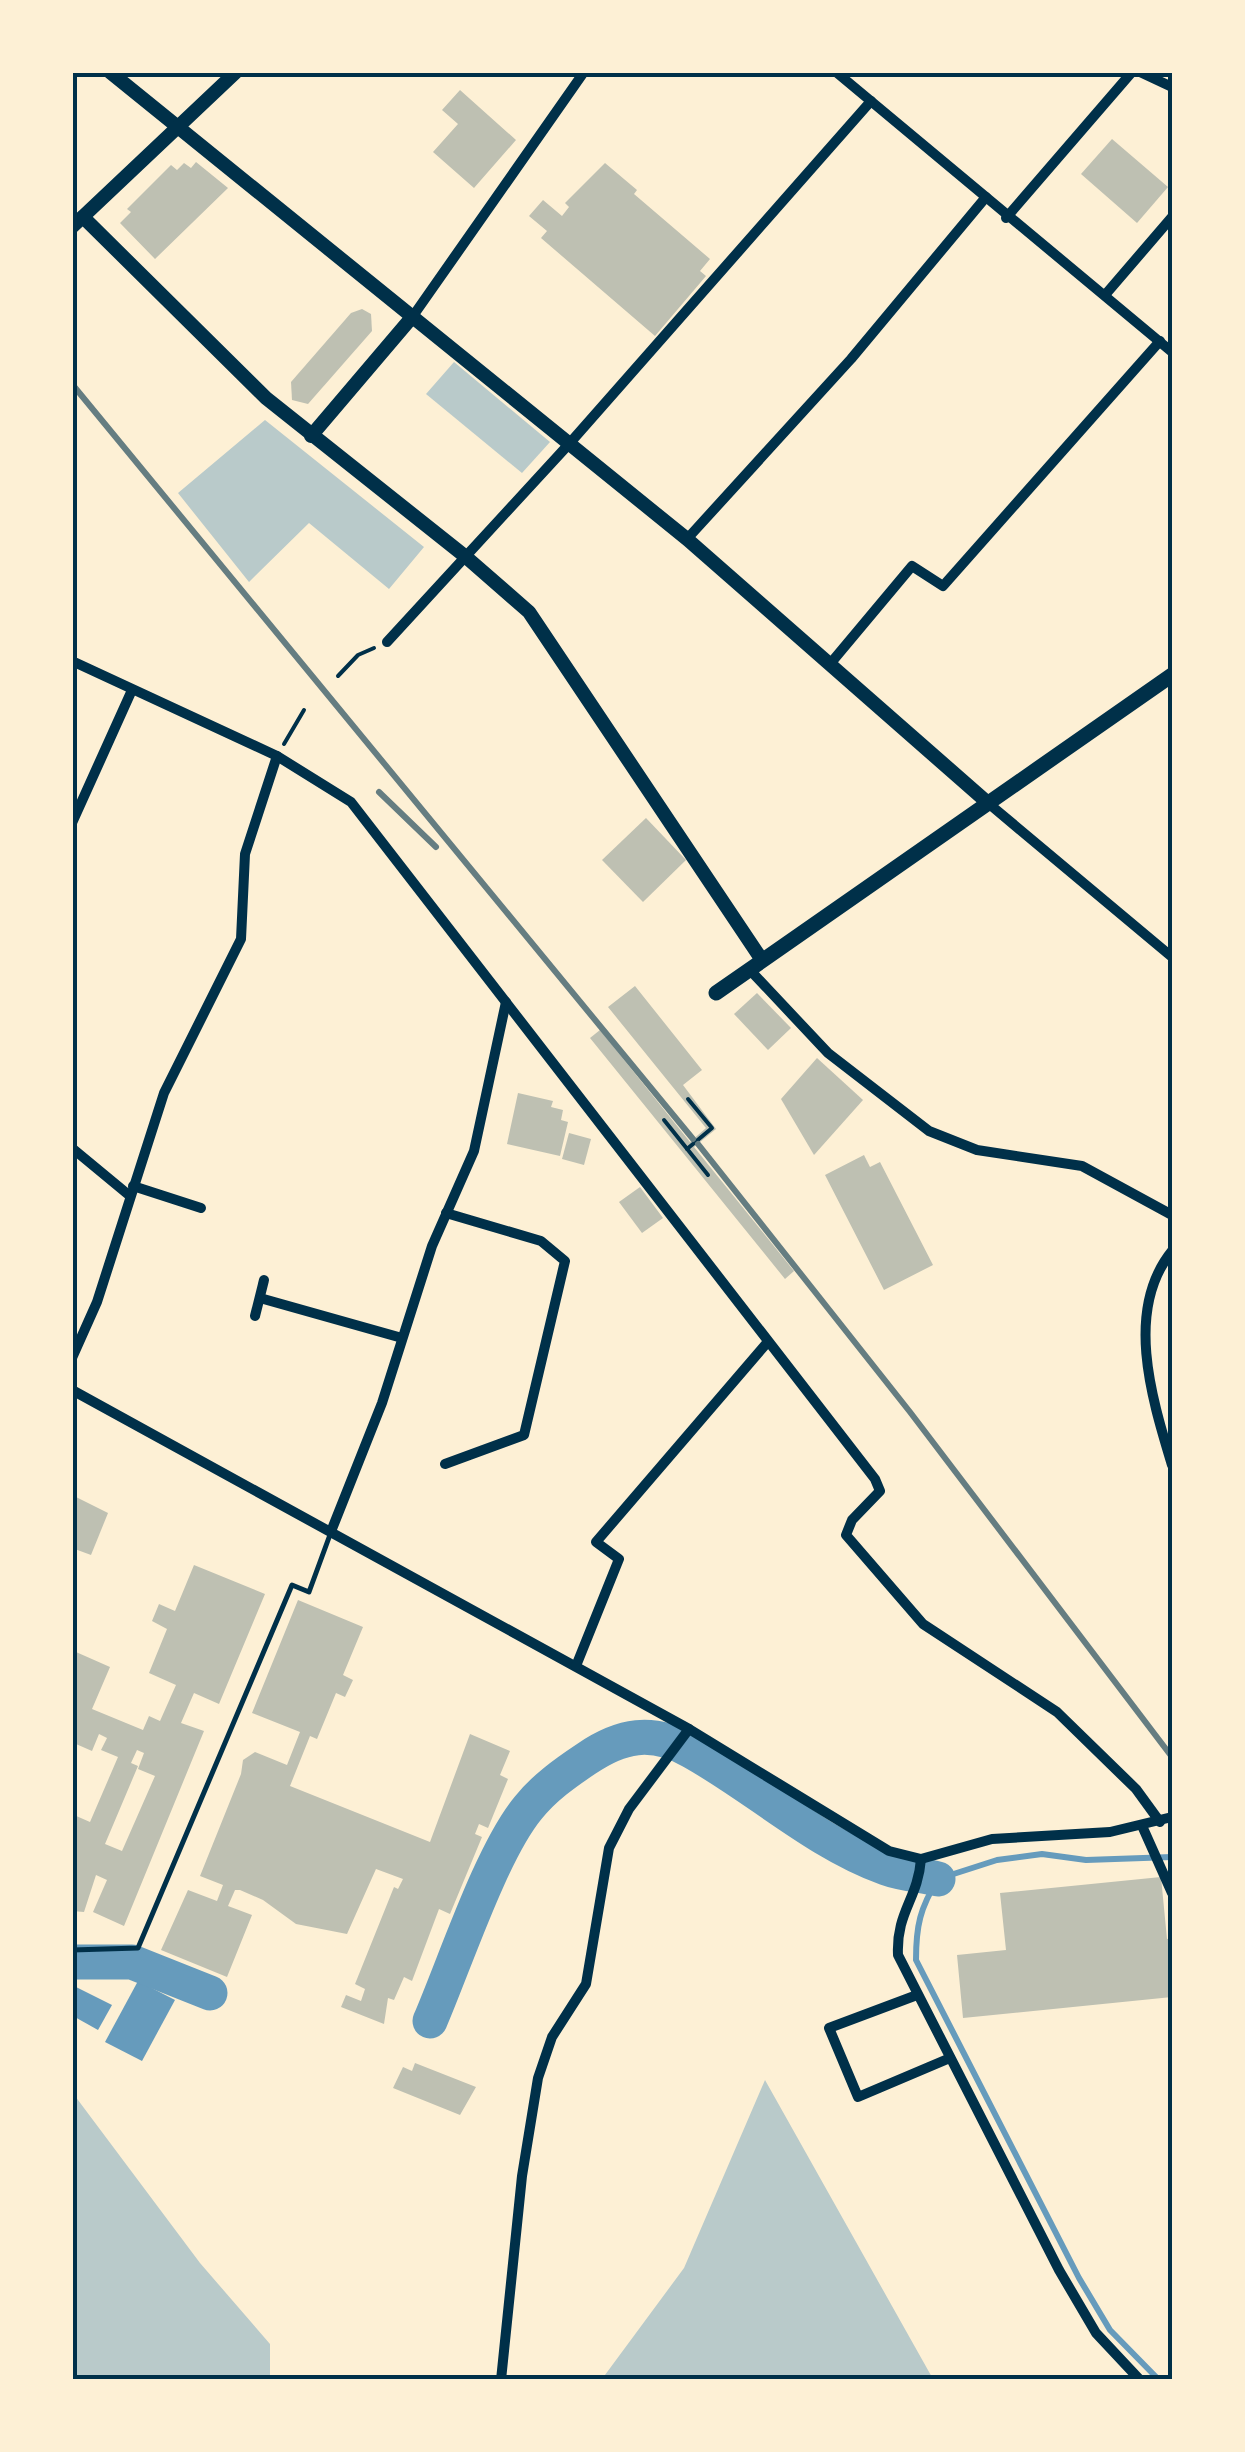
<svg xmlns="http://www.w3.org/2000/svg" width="1245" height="2452" viewBox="0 0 1245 2452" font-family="'Space Grotesk',sans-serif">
<rect width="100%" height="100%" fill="#fdf0d5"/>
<g fill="#b9caca">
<path d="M454 362 550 442 522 473 426 394Z"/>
<path d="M265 420 424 547 389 589 309 523 249 582 178 493Z"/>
<path d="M765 2080 933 2379H602L684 2268Z"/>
<path d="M72 2092 200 2263 270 2344V2379H73Z"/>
</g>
<g fill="#669bbc">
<path d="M138 1981 175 2000 142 2061 105 2042Z"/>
<path d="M72 1985 112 2005 98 2030 73 2016Z"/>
</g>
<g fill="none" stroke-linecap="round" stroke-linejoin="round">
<path stroke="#669bbc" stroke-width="6" d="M1159 2380 1110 2330 1079 2278 916 1960C916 1926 920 1908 938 1879L997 1860 1042 1854 1086 1860 1172 1857"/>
<g stroke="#669bbc" stroke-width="35">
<path d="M72 1962H132L210 1993"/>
<path d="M430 2021C455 1963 491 1853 528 1808 544 1788 565 1773 586 1759 621 1735 652 1729 691 1751 756 1787 816 1843 886 1868 902 1874 921 1875 938 1879"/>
</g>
</g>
<g fill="#bec0b2" fill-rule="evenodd">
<path d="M460 90 516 140 474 188 433 152 458 124 442 110Z"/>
<path d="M1112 139 1168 187 1137 223 1081 174Z"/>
<path d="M196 162 228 188 155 259 120 223 131 212 127 209 171 165 177 170 184 163 191 168Z"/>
<path d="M605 163 637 190 634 194 710 259 700 271 706 276 655 336 541 238 547 231 529 216 543 200 562 216 569 207 565 203Z"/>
<path d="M362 309 371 314 372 331 308 404 292 400 291 382 351 313Z"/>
<path d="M646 818 686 860 643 902 602 860Z"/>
<path d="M635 986 702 1070 683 1085 716 1129 694 1147 794 1271 785 1279 590 1038 600 1030 690 1142 706 1128 608 1007Z"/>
<path d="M757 993 791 1028 768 1050 734 1014Z"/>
<path d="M817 1058 863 1100 814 1155 781 1099Z"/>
<path d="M518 1093 553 1101 551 1107 563 1110 561 1120 568 1122 560 1156 507 1144Z"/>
<path d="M569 1133 591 1139 584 1165 562 1159Z"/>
<path d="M864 1155 870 1167 880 1162 933 1265 884 1290 825 1175Z"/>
<path d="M640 1187 663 1218 642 1233 619 1202Z"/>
<path d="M72 1495 108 1513 91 1555 72 1548Z"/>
<path d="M194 1565 265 1594 219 1704 194 1693 181 1723 204 1731 124 1926 93 1912 107 1880 96 1875 84 1912 72 1911V1819L74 1815 90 1822 118 1757 101 1750 107 1738 99 1734 92 1751 76 1744 72 1753V1661L76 1652 110 1667 92 1709 143 1730 149 1716 160 1721 176 1685 149 1673 167 1629 152 1621 159 1604 175 1611ZM137 1750 144 1753 138 1769 155 1776 122 1851 105 1844 138 1766 131 1763Z"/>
<path d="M298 1600 363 1627 343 1675 353 1680 345 1697 336 1693 317 1739 310 1736 290 1786 430 1842 470 1734 510 1751 500 1775 508 1779 488 1828 479 1824 475 1834 482 1837 450 1914 439 1909 412 1981 404 1977 394 2000 388 1998 384 2024 341 2007 346 1995 361 2001 365 1989 355 1984 394 1887 398 1889 403 1879 376 1869 347 1934 296 1924 263 1900 240 1890H235L228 1906 252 1915 227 1977 161 1950 188 1890 217 1901 223 1885 200 1876 241 1774 243 1760 255 1752 287 1765 300 1732 252 1713Z"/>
<path d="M1161 1877 1167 1939 1172 1938V1997L963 2018 957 1955 1006 1950 1000 1893Z"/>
<path d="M415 2063 476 2087 460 2115 393 2088 403 2067 412 2071Z"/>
</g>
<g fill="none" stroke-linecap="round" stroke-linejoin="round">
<g stroke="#003049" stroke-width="4">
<path d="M338 676 358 655 374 648"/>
<path d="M284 744 304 710"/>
<path d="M664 1120 708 1175"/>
<path d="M687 1149 712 1128 688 1099"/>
</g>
<path stroke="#003049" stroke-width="5" d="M72 1950 138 1948 292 1585 309 1592 331 1532"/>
<g stroke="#003049" stroke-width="10">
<path d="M836 72 1172 352"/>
<path d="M1140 72 1172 87"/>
<path d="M1006 218 1132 72"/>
<path d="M1105 295 1172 217"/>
<path d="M413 316 584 72"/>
<path d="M687 539 851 359 986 197"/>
<path d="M387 642 569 444 871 101"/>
<path d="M72 661 277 756 351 802 875 1479 880 1491 852 1520 846 1535 923 1624 1057 1712 1136 1789 1160 1822"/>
<path d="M830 664 912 566 943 586 1160 341"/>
<path d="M988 803 1172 957"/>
<path d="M72 823 132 690"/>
<path d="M749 969 828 1053 929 1131 977 1150 1082 1166 1172 1215"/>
<path d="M72 1148 130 1196"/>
<path d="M133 1186 201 1208"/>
<path d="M1172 1251C1124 1310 1152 1399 1172 1465"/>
<path d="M260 1298 402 1338"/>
<path d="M255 1316 264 1280"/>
<path d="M72 1358 97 1302 164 1093 241 939 245 854 277 756"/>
<path d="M72 1390 689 1729 889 1851 921 1859 992 1839 1110 1832 1172 1817"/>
<path d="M445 1464 524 1435 565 1261 541 1241 446 1213"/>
<path d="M332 1529 382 1403 432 1246 474 1151 506 1002"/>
<path d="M576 1666 619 1559 596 1542 766 1344"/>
<path d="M1143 1828 1172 1893"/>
<path d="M921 1859C918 1899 896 1912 898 1955L1059 2270 1096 2333 1140 2380"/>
<path d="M917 1995 829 2028 858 2097 950 2058"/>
<path d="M501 2380 522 2176 538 2078 552 2037 586 1984 609 1848 629 1809 689 1729"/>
</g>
<g stroke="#003049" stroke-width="14">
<path d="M110 72 687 539 988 803"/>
<path d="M83 217 266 398 466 557 529 612 762 960"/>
<path d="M72 227 236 72"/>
<path d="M311 436 413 316"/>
</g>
<path stroke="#003049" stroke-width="15" d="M716 993 1172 675"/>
<g stroke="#657d81" stroke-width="6">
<path d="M72 384 693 1139"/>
<path d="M379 792 436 847"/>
<path d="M698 1144 910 1412 1172 1757"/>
</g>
</g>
<rect width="1245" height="2452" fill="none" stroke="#fdf0d5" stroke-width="150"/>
<rect x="75" y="75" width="1095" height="2302" fill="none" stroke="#003049" stroke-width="4"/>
</svg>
